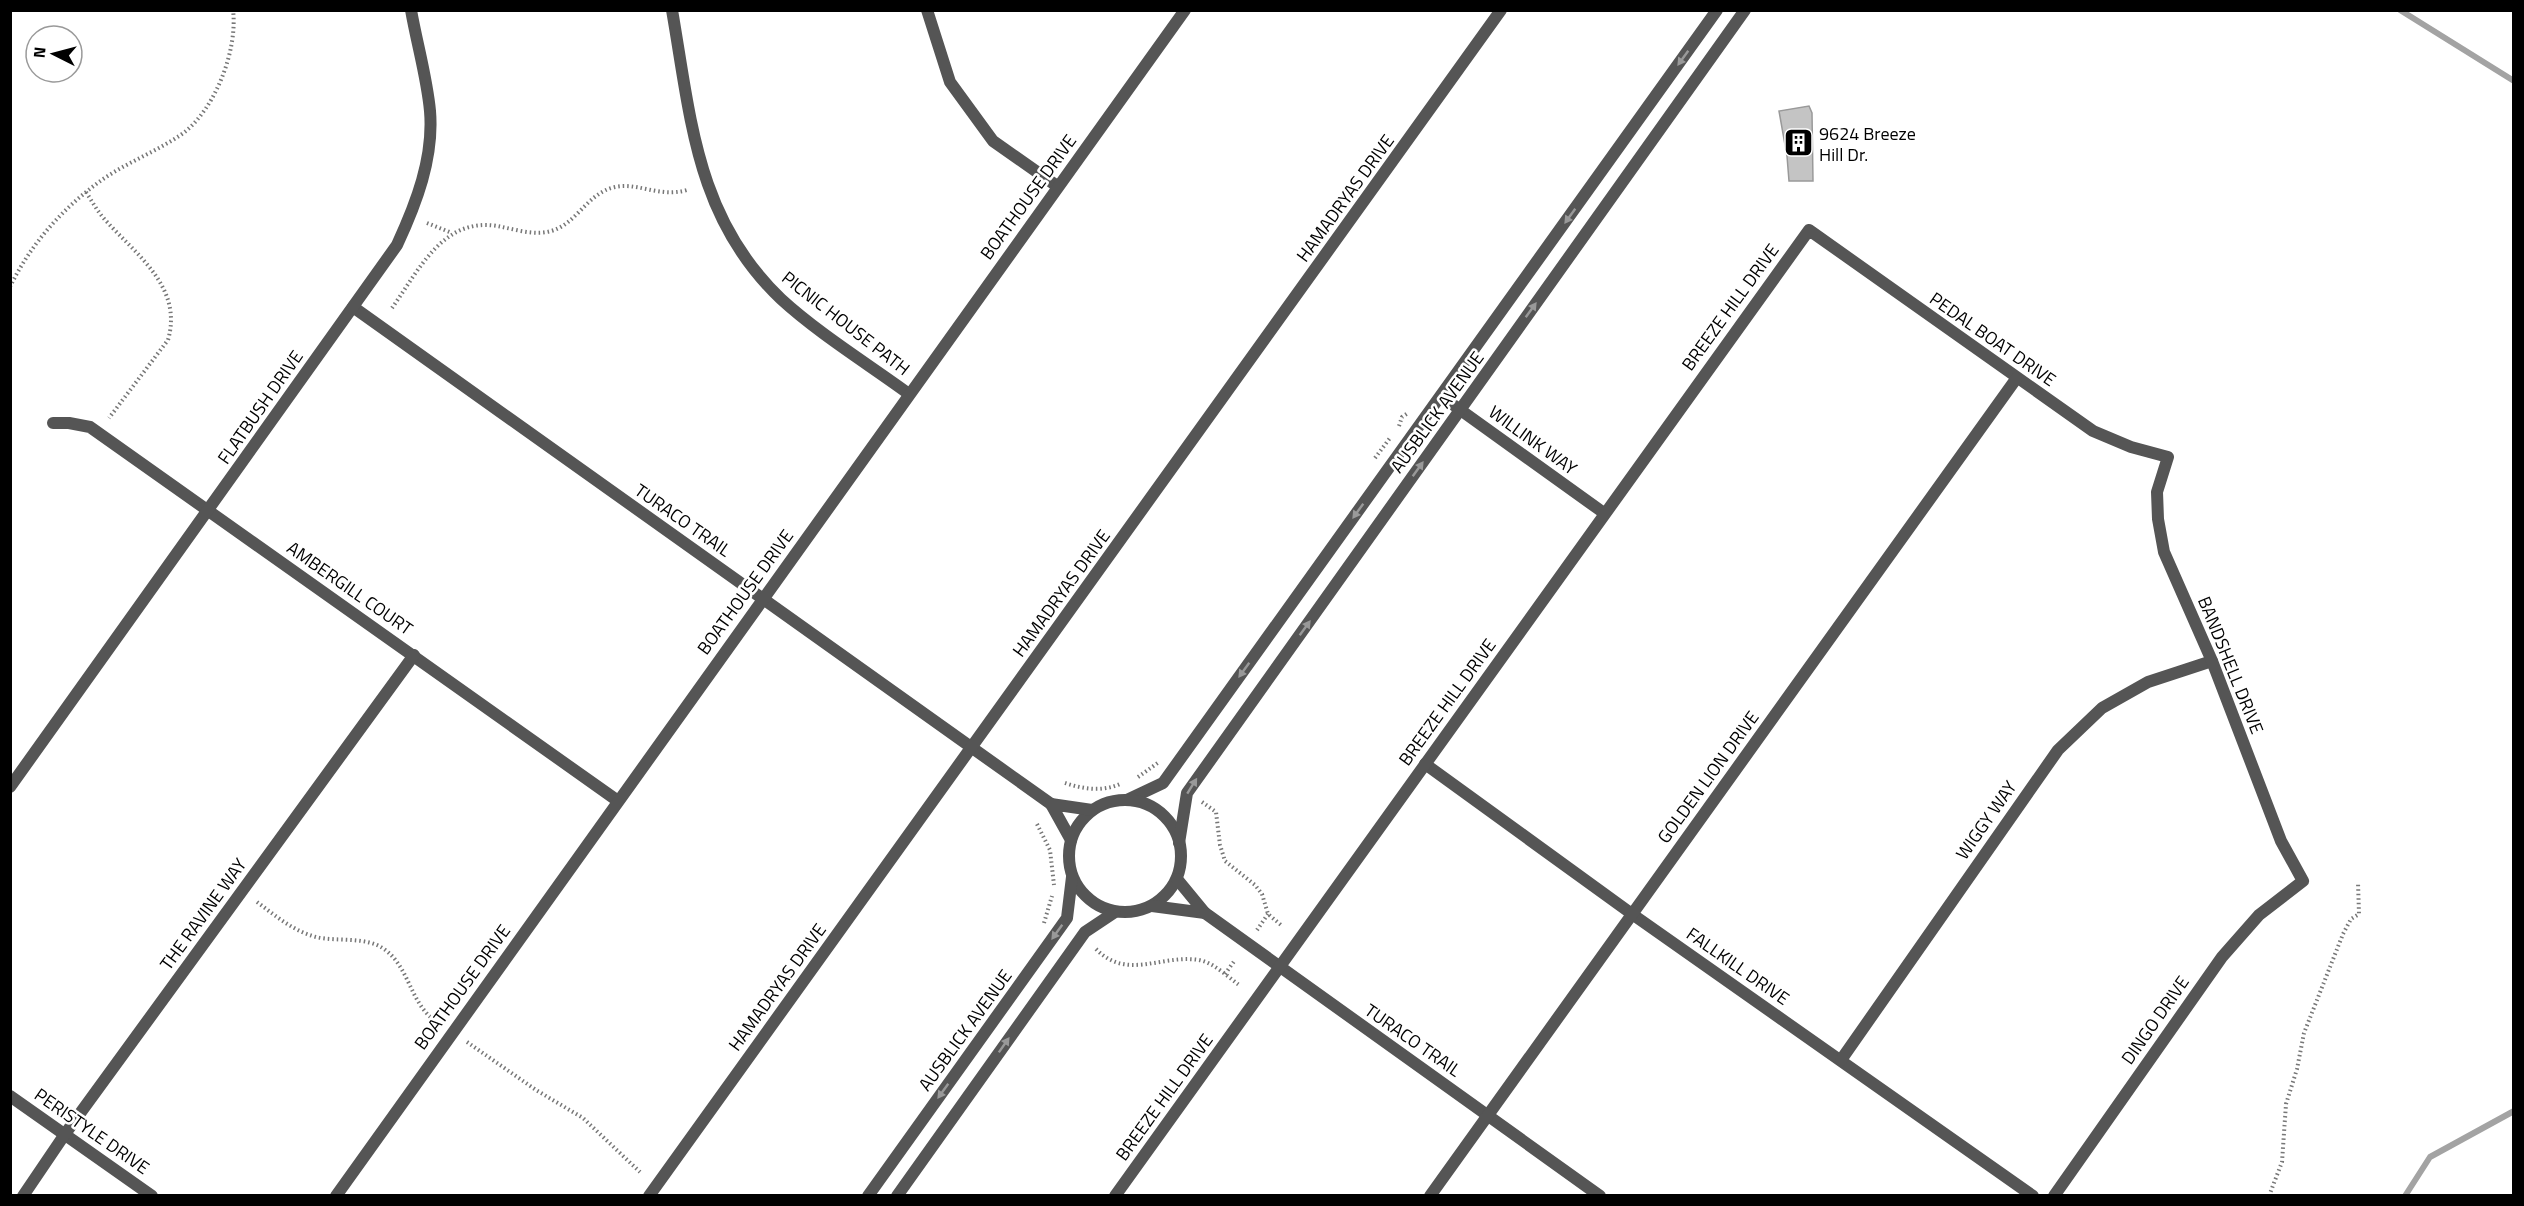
<svg xmlns="http://www.w3.org/2000/svg" width="2524" height="1206" viewBox="0 0 2524 1206" font-family="'Titillium Web',sans-serif">
<rect width="100%" height="100%" fill="#fff"/>
<g fill="none" stroke-linecap="round" stroke-linejoin="round">
<g stroke="#a3a3a3" stroke-width="6">
<path d="M2400 10 2514 81"/>
<path d="M2405 1196 2430 1157 2514 1111"/>
</g>
</g>
<path fill="#c4c4c4" stroke="#999" stroke-width="1.5" d="M1809 106 1812 113 1813 181H1789L1787 156 1779 111Z"/>
<g fill="none" stroke-linecap="round" stroke-linejoin="round">
<g stroke="#777" stroke-width="4" stroke-dasharray="1.5 3" stroke-linecap="butt">
<path d="M86 192C93 203 99 214 108 223 138 256 183 288 168 340L109 418"/>
<path d="M427 223 452 233"/>
<path d="M10 287C30 245 62 209 99 182 125 163 156 152 182 134 215 110 238 50 233 10"/>
<path d="M392 308C419 270 443 217 497 226 514 229 534 236 551 231 577 224 587 193 615 187 638 182 659 198 687 190"/>
<path d="M1399 426 1402 417 1408 413"/>
<path d="M1375 458 1390 438"/>
<path d="M1138 777 1159 762"/>
<path d="M1065 783C1083 789 1102 792 1120 784"/>
<path d="M1202 802 1216 812 1220 845 1225 861 1255 885 1262 894 1268 914 1281 925"/>
<path d="M1037 824 1050 850 1054 885"/>
<path d="M257 902C276 916 293 931 316 937 337 942 366 936 384 949 410 967 410 1005 437 1022"/>
<path d="M1044 923 1052 896"/>
<path d="M1257 930 1268 914"/>
<path d="M1096 949C1127 981 1161 954 1199 960 1214 963 1227 976 1239 985"/>
<path d="M1225 974 1235 960"/>
<path d="M467 1042 536 1090 583 1118 640 1172"/>
<path d="M2269 1196 2282 1162 2286 1104 2297 1069 2304 1033 2343 934 2351 919 2359 914 2358 882"/>
</g>
<g stroke="#555" stroke-width="12">
<path d="M672 10C691 119 696 218 781 299 818 333 868 364 909 394"/>
<path d="M927 10 950 82 993 141 1057 186"/>
<path d="M353 307 1051 804"/>
<path d="M1441 396 1604 513"/>
<path d="M53 423H69L90 427 618 801"/>
<path d="M1425 764 1632 914 2033 1196"/>
<path d="M10 787 397 245C416 204 434 158 430 111 427 78 417 44 411 10"/>
<path d="M1127 800 1163 783 1717 10"/>
<circle cx="1125" cy="856" r="56"/>
<path d="M1071 840 1051 804 1092 810"/>
<path d="M1179 843 1187 793 1745 10"/>
<path d="M1152 906 1205 913 1177 879"/>
<path d="M1205 913 1600 1196"/>
<path d="M1841 1060 2058 750 2102 708 2148 682 2212 661"/>
<path d="M10 1096 152 1196"/>
<path d="M23 1196 65 1134 414 655"/>
<path d="M336 1196 1185 10"/>
<path d="M649 1196 1501 10"/>
<path d="M868 1196 1067 918 1072 877"/>
<path d="M897 1196 1085 932 1115 912"/>
<path d="M1115 1196 1809 230 2093 431 2131 447 2168 457 2157 492 2158 519 2164 552 2212 661 2281 841 2303 881 2259 915 2222 957 2054 1196"/>
<path d="M1430 1196 2016 379"/>
</g>
</g>
<defs><path id="oneway-solid" d="M-6-.8H1V-3.2L6.5 0L1 3.2V.8H-6Z" transform="scale(1.5)"/></defs>
<g fill="#999">
<use href="#oneway-solid" transform="translate(1683 58) rotate(126)"/>
<use href="#oneway-solid" transform="translate(1570 216) rotate(126)"/>
<use href="#oneway-solid" transform="translate(1531 310) rotate(-54)"/>
<use href="#oneway-solid" transform="translate(1418 469) rotate(-54)"/>
<use href="#oneway-solid" transform="translate(1358 511) rotate(126)"/>
<use href="#oneway-solid" transform="translate(1305 628) rotate(-54)"/>
<use href="#oneway-solid" transform="translate(1244 670) rotate(126)"/>
<use href="#oneway-solid" transform="translate(1192 786) rotate(-58)"/>
<use href="#oneway-solid" transform="translate(1057 932) rotate(126)"/>
<use href="#oneway-solid" transform="translate(1004 1045) rotate(-55)"/>
<use href="#oneway-solid" transform="translate(943 1091) rotate(126)"/>
</g>
<defs>
<symbol id="building-square" viewBox="-11 -11 22 22"><rect x="-9" y="-9" width="18" height="18" rx="4" fill="#000" stroke="#fff"/><path d="M-4-6H4V6H1V3H-1V6H-4ZM-2.5-4.3h1.7v1.8h-1.7ZM.8-4.3h1.7v1.8H.8ZM-2.5-1h1.7V.8h-1.7ZM.8-1h1.7V.8H.8Z" fill="#fff"/></symbol>
</defs>
<g fill-rule="evenodd">
<use href="#building-square" x="1782" y="126" width="33" height="33"/>
</g>
<g text-anchor="middle" dominant-baseline="central" stroke-width="5" stroke-linejoin="round" paint-order="stroke">
<g font-size="18" fill="#000" stroke="#fff" text-anchor="start">
<text x="1819" y="133">9624 Breeze<tspan x="1819" dy="21">Hill Dr.</tspan></text>
</g>
<g font-size="18" fill="#000" stroke="#fff">
<text transform="translate(1028 197) rotate(-54)">BOATHOUSE DRIVE</text>
<text transform="translate(1345 198) rotate(-54)">HAMADRYAS DRIVE</text>
<text transform="translate(1730 307) rotate(-54)">BREEZE HILL DRIVE</text>
<text transform="translate(846 323) rotate(38)">PICNIC HOUSE PATH</text>
<text transform="translate(1993 339) rotate(35)">PEDAL BOAT DRIVE</text>
<text transform="translate(260 407) rotate(-55)">FLATBUSH DRIVE</text>
<text transform="translate(1437 412) rotate(-54)">AUSBLICK AVENUE</text>
<text transform="translate(1533 440) rotate(36)">WILLINK WAY</text>
<text transform="translate(683 520) rotate(35)">TURACO TRAIL</text>
<text transform="translate(350 588) rotate(35)">AMBERGILL COURT</text>
<text transform="translate(745 592) rotate(-54)">BOATHOUSE DRIVE</text>
<text transform="translate(1061 593) rotate(-54)">HAMADRYAS DRIVE</text>
<text transform="translate(2231 665) rotate(68)">BANDSHELL DRIVE</text>
<text transform="translate(1447 702) rotate(-54)">BREEZE HILL DRIVE</text>
<text transform="translate(1708 777) rotate(-54)">GOLDEN LION DRIVE</text>
<text transform="translate(1986 820) rotate(-55)">WIGGY WAY</text>
<text transform="translate(203 914) rotate(-54)">THE RAVINE WAY</text>
<text transform="translate(1738 966) rotate(35)">FALLKILL DRIVE</text>
<text transform="translate(462 987) rotate(-54)">BOATHOUSE DRIVE</text>
<text transform="translate(777 987) rotate(-54)">HAMADRYAS DRIVE</text>
<text transform="translate(2155 1020) rotate(-55)">DINGO DRIVE</text>
<text transform="translate(965 1030) rotate(-54)">AUSBLICK AVENUE</text>
<text transform="translate(1413 1040) rotate(35)">TURACO TRAIL</text>
<text transform="translate(1164 1097) rotate(-54)">BREEZE HILL DRIVE</text>
<text transform="translate(92 1131) rotate(35)">PERISTYLE DRIVE</text>
</g>
</g>
<rect width="2524" height="1206" fill="none" stroke="#000000" stroke-width="24"/>
<g transform="translate(54 54) rotate(276)"><circle r="28" fill="#ffffff" stroke="#999999" stroke-width="1.5"/>
<path d="M0-4.5L10 22L0 15L-10 22Z" fill="#000000"/>
<text y="-9" font-size="16" font-weight="bold" text-anchor="middle" fill="#000000">N</text>
</g>
</svg>
